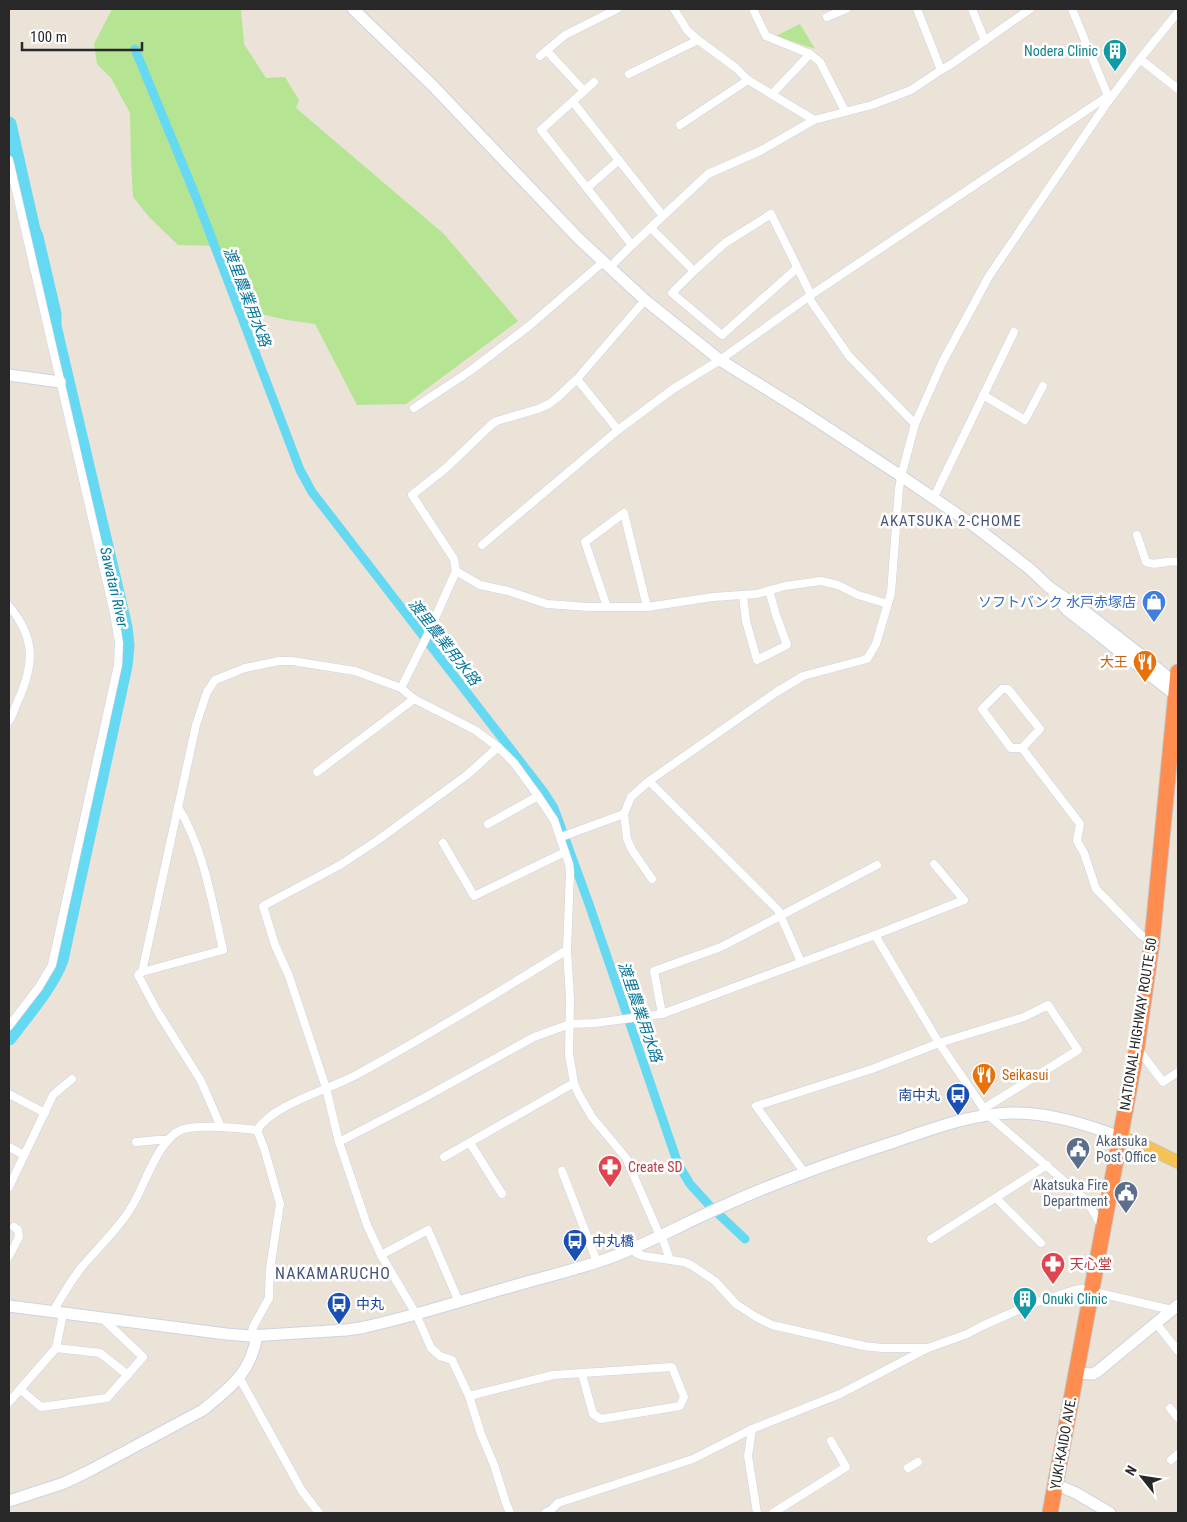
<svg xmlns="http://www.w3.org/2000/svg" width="1187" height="1522" viewBox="0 0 1187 1522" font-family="'Roboto Condensed','Noto Sans JP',sans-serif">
<rect width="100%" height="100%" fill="#ebe2d8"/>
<g fill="#b5e592">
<path d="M112 9H241L244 44 266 78 285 77 299 100 296 108 444 234 518 321 406 404 357 405 315 324 287 320 247 311 216 246 178 245 149 217 133 197 131 162 130 113 111 78 97 64 94 44Z"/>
<path d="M800 24 815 49 776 36Z"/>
</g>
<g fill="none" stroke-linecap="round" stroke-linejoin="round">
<path stroke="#66d9f2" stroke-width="9" d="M135 49 196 197 300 470 312 492 543 791 554 808 589 904 678 1164 690 1184 709 1205 745 1239"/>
<path stroke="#66d9f2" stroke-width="15" d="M9 124 33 230 36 237 54 314V326L125 627 127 645 125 666 61 960C51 987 26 1015 9 1038"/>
<defs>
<g id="street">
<path d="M674 9 687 30 698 40 736 68 748 80 814 120"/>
<path d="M753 9 766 36 810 54 820 62 845 111"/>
<path d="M917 9 941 70"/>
<path d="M972 9 985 41"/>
<path d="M1072 9 1108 96H1111"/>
<path d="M827 17 846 9"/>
<path d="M547 51 584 91"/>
<path d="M540 56 565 35 617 9"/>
<path d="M1140 59 1178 89"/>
<path d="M629 74 698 40"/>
<path d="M594 82 541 130 632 245"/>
<path d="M772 94 810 54"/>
<path d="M573 102 663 216"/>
<path d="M680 125 748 80"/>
<path d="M9 160 114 613 119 643 118 665 52 965 39 987 9 1026"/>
<path d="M587 188 619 160"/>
<path d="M651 228 694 271 725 243 771 214 811 295"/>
<path d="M609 268 632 245 708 174 760 151 814 120 872 105 911 90 941 70 950 65 1030 9"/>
<path d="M694 271 672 293 722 335 797 268"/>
<path d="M808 297 849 356 915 424"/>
<path d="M577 379 618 430"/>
<path d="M983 395 1025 420 1043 386"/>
<path d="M414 408 470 371 529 326 603 262"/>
<path d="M934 497 1014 332"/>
<path d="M1137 535 1146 562C1156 567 1167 559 1178 562"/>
<path d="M482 545 618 430 673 389 720 360 811 295 1108 96"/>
<path d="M456 571 480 585 508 591 547 604 589 607H647L713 597 757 594 785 586 821 581 838 585 858 595 888 604"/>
<path d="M743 596 746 621 757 660 787 645 776 615 769 590"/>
<path d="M9 606C34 636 35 661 20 696 16 704 14 713 9 721"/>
<path d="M607 607 585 542 624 513 647 607"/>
<path d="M401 688 427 636 456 571 454 559 412 495 446 468 492 424 497 421 538 409 549 404 558 397 577 379 645 300"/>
<path d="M498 747 467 775 378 840 340 865 263 906 275 945 289 976 326 1088 339 1142 367 1225 381 1255 416 1314 431 1348 440 1356 452 1360 469 1396 481 1434 494 1465 506 1503 510 1513"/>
<path d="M1022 748 1040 729 1008 689H1002L982 709 1011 748H1022L1080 824 1077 841 1084 853 1096 889 1141 935 1152 941"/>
<path d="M317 772 414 699"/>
<path d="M649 781 778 910 801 962"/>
<path d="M488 824 538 796"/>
<path d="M561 837 624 814"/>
<path d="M443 843 474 896 565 852"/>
<path d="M652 879 632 850 627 839 624 814 631 797 649 781 775 693 803 676 867 659 876 644 891 593 899 488 903 469 915 424 942 363 989 276 1107 103 1140 59 1178 12"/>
<path d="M875 935 939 1043 988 1115 1087 1201 1102 1227"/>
<path d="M142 972 223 950C212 902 204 849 178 807"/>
<path d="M662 1014 654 971 721 947 877 865"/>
<path d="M1138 1049 1163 1082 1178 1072"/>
<path d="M9 1094 45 1113"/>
<path d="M221 1127 201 1081 156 1009 138 975 142 972 196 725 207 692 215 680 245 668 279 661H292L355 671 401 688 414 699 475 730 498 747 514 763 538 796 554 820 569 864 570 872 567 950 570 999 569 1054 574 1083 578 1093 592 1117 626 1158 660 1236 663 1240 670 1260"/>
<path d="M257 1130C274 1104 328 1090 356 1075 428 1036 497 993 567 950"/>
<path d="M136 1142 158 1140H167"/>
<path d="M339 1142 422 1099 534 1037 570 1024 595 1023 662 1014 875 935 964 900 934 864"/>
<path d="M470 1143 502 1194"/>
<path d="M9 1147 24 1155"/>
<path d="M444 1157 574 1083"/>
<path d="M562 1171 597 1262"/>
<path d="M804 1172 756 1106 872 1069 939 1043 1024 1017 1048 1005 1078 1050 983 1109"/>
<path d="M9 1187 53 1095 72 1079"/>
<path d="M996 1198 1041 1243"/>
<path d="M931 1239 1047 1165"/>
<path d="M632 1249 636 1253 643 1256 684 1262 691 1265 715 1281 736 1304 756 1317 772 1325 864 1346 882 1348H926"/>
<path d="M381 1255 428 1230 459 1302"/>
<path d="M9 1256 19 1237 18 1230 14 1227"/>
<path d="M52 1313C61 1298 70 1282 81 1268 100 1245 122 1226 136 1199 146 1180 160 1139 181 1130 196 1124 239 1128 257 1130"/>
<path d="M1156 1323 1178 1351"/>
<path d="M251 1336 253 1327 269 1298 270 1269 280 1204 264 1148 257 1130"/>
<path d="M56 1348 100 1353 128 1375"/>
<path d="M239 1377 302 1491 319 1513"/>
<path d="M20 1389 41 1407 107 1398 143 1357 103 1319"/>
<path d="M469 1396 553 1375 672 1367 684 1397 680 1406 601 1419 593 1414 582 1374"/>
<path d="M9 1402 56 1348 63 1314"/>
<path d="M1170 1408 1178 1418"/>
<path d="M752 1429 748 1456 757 1513"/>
<path d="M1171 1460 1178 1454"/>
<path d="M908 1468 918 1462"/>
<path d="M545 1513 551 1510 558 1503 693 1459 752 1429 840 1394 928 1348 967 1334 982 1326 1034 1303 1075 1290 1082 1289 1172 1310"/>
<path d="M773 1513 846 1467 831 1441"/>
</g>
<g id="secondary">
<path d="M353 9 432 85 579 239 645 300 720 360 802 411 901 476 973 525 1030 569 1049 587 1087 613 1146 659 1178 686"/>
<path d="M9 375 60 382"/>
<path d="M1054 595 1067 610 1178 697"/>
<path d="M9 1306 226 1334 251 1336 346 1330 360 1328C409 1318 456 1302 503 1289 539 1278 577 1270 612 1257 649 1243 685 1223 721 1207 778 1181 835 1161 894 1142 932 1129 970 1114 1011 1113 1048 1112 1085 1124 1120 1137"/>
<path d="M1076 1373 1093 1374 1098 1371 1178 1305"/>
<path d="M1055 1484 1076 1493 1110 1513"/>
<path d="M9 1501 64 1483 89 1471 203 1410C231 1387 251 1373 257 1335"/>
</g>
<path id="primary" d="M1120 1137 1147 1147 1178 1162"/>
<path id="highway" d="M1050 1513 1137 1047 1152 941 1178 672"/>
</defs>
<use href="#street" stroke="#ced3e2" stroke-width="9"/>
<use href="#secondary" stroke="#ced3e2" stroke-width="13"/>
<use href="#primary" stroke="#c3c3c3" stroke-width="14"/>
<use href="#highway" stroke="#c3c3c3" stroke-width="17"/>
<use href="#street" stroke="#fff" stroke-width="8"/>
<use href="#secondary" stroke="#fff" stroke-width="11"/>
<use href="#primary" stroke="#f5c253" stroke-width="12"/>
<use href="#highway" stroke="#ff8d50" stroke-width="15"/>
</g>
<defs>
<symbol id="building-pin" viewBox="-11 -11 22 30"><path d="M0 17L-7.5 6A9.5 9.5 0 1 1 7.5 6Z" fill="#0f9aa8" stroke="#fff"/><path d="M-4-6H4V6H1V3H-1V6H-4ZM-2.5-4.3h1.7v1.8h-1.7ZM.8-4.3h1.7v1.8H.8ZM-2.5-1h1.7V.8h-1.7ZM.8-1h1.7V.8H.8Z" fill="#fff"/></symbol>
<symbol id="shop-pin" viewBox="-11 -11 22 30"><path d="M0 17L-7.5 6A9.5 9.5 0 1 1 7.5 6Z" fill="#3f7fe0" stroke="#fff"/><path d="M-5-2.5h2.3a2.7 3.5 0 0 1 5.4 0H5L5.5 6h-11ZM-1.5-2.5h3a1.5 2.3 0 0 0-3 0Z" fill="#fff"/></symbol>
<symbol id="restaurant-pin" viewBox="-11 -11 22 30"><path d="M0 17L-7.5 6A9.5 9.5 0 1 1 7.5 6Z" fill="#e8710a" stroke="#fff"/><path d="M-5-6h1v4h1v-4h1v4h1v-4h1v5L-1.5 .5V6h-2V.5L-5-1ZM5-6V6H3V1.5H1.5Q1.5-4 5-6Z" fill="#fff"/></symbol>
<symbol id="bus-pin" viewBox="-11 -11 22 30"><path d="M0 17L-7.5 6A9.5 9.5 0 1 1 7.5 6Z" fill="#1a4fb4" stroke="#fff"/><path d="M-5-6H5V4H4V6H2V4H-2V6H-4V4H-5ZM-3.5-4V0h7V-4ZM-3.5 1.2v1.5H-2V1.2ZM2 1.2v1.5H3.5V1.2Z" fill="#fff"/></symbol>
<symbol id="civic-pin" viewBox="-11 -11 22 30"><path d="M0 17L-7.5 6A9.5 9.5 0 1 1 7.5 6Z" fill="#5c6f8a" stroke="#fff"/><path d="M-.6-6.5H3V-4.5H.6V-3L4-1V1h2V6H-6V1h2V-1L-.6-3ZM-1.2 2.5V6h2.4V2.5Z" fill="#fff"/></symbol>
<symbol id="pharmacy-pin" viewBox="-11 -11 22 30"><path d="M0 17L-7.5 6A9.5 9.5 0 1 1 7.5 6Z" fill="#e0444e" stroke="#fff"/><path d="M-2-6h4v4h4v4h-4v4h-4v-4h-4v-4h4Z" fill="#fff"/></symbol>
</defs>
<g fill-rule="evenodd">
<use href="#building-pin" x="1101" y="37" width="28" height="38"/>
<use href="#shop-pin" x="1140" y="588" width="28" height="38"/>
<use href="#restaurant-pin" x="1131" y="648" width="28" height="38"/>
<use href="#restaurant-pin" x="970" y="1061" width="28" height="38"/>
<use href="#bus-pin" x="944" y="1081" width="28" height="38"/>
<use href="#civic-pin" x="1064" y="1135" width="28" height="38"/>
<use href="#pharmacy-pin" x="596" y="1153" width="28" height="38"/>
<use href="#civic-pin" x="1112" y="1179" width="28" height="38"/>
<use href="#bus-pin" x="561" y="1227" width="28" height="38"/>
<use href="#pharmacy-pin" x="1039" y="1250" width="28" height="38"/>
<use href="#building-pin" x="1011" y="1285" width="28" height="38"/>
<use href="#bus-pin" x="325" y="1290" width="28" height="38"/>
</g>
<g text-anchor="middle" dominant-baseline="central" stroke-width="5" stroke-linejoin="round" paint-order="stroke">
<g font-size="14" fill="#0d838f" stroke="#fff" text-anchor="end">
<text x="1098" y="51">Nodera Clinic</text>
<text x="1042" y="1299" text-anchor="start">Onuki Clinic</text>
</g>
<g font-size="14" fill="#366cbe" stroke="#fff" text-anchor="end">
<text x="1136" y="602">ソフトバンク 水戸赤塚店</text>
</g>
<g font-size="14" fill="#c56008" stroke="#fff" text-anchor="end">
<text x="1128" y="662">大王</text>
<text x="1002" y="1075" text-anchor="start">Seikasui</text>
</g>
<g font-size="14" fill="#282828" stroke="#fff">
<text transform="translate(1138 1024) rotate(-81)">NATIONAL HIGHWAY ROUTE 50</text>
<text transform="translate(1063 1443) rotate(-80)">YUKI-KAIDO AVE.</text>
</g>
<g font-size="14" fill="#164399" stroke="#fff" text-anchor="start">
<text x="940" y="1095" text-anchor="end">南中丸</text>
<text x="592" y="1241">中丸橋</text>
<text x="356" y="1304">中丸</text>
</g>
<g font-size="14" fill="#4e5e75" stroke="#fff" text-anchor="start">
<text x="1096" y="1141">Akatsuka<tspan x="1096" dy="16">Post Office</tspan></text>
<text x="1108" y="1185" text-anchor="end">Akatsuka Fire<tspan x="1108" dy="16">Department</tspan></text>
</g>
<g font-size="14" fill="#be3a42" stroke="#fff" text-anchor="start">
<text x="628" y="1167">Create SD</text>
<text x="1070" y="1264">天心堂</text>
</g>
<g font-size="15" font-style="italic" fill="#08759b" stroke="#fff">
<text transform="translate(247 297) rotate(69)">渡里農業用水路</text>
<text transform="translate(114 587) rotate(77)">Sawatari River</text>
<text transform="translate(444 642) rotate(52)">渡里農業用水路</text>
<text transform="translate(640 1012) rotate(71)">渡里農業用水路</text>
</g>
<g font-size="15" letter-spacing="1" fill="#47547a" stroke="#fff">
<text x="951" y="521">AKATSUKA 2-CHOME</text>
</g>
<g font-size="16" letter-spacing="1" fill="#47547a" stroke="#fff">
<text x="333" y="1273">NAKAMARUCHO</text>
</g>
</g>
<rect width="1187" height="1522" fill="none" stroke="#282828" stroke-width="20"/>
<g transform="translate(1142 1477) rotate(300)" stroke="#ffffff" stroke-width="4" paint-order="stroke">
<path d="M0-4L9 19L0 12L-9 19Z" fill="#282828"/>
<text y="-8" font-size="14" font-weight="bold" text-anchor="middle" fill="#282828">N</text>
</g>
<path d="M22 42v8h120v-8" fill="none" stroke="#282828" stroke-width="2.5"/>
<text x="30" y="42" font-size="15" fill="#282828" stroke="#ffffff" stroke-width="4" paint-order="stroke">100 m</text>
</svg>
